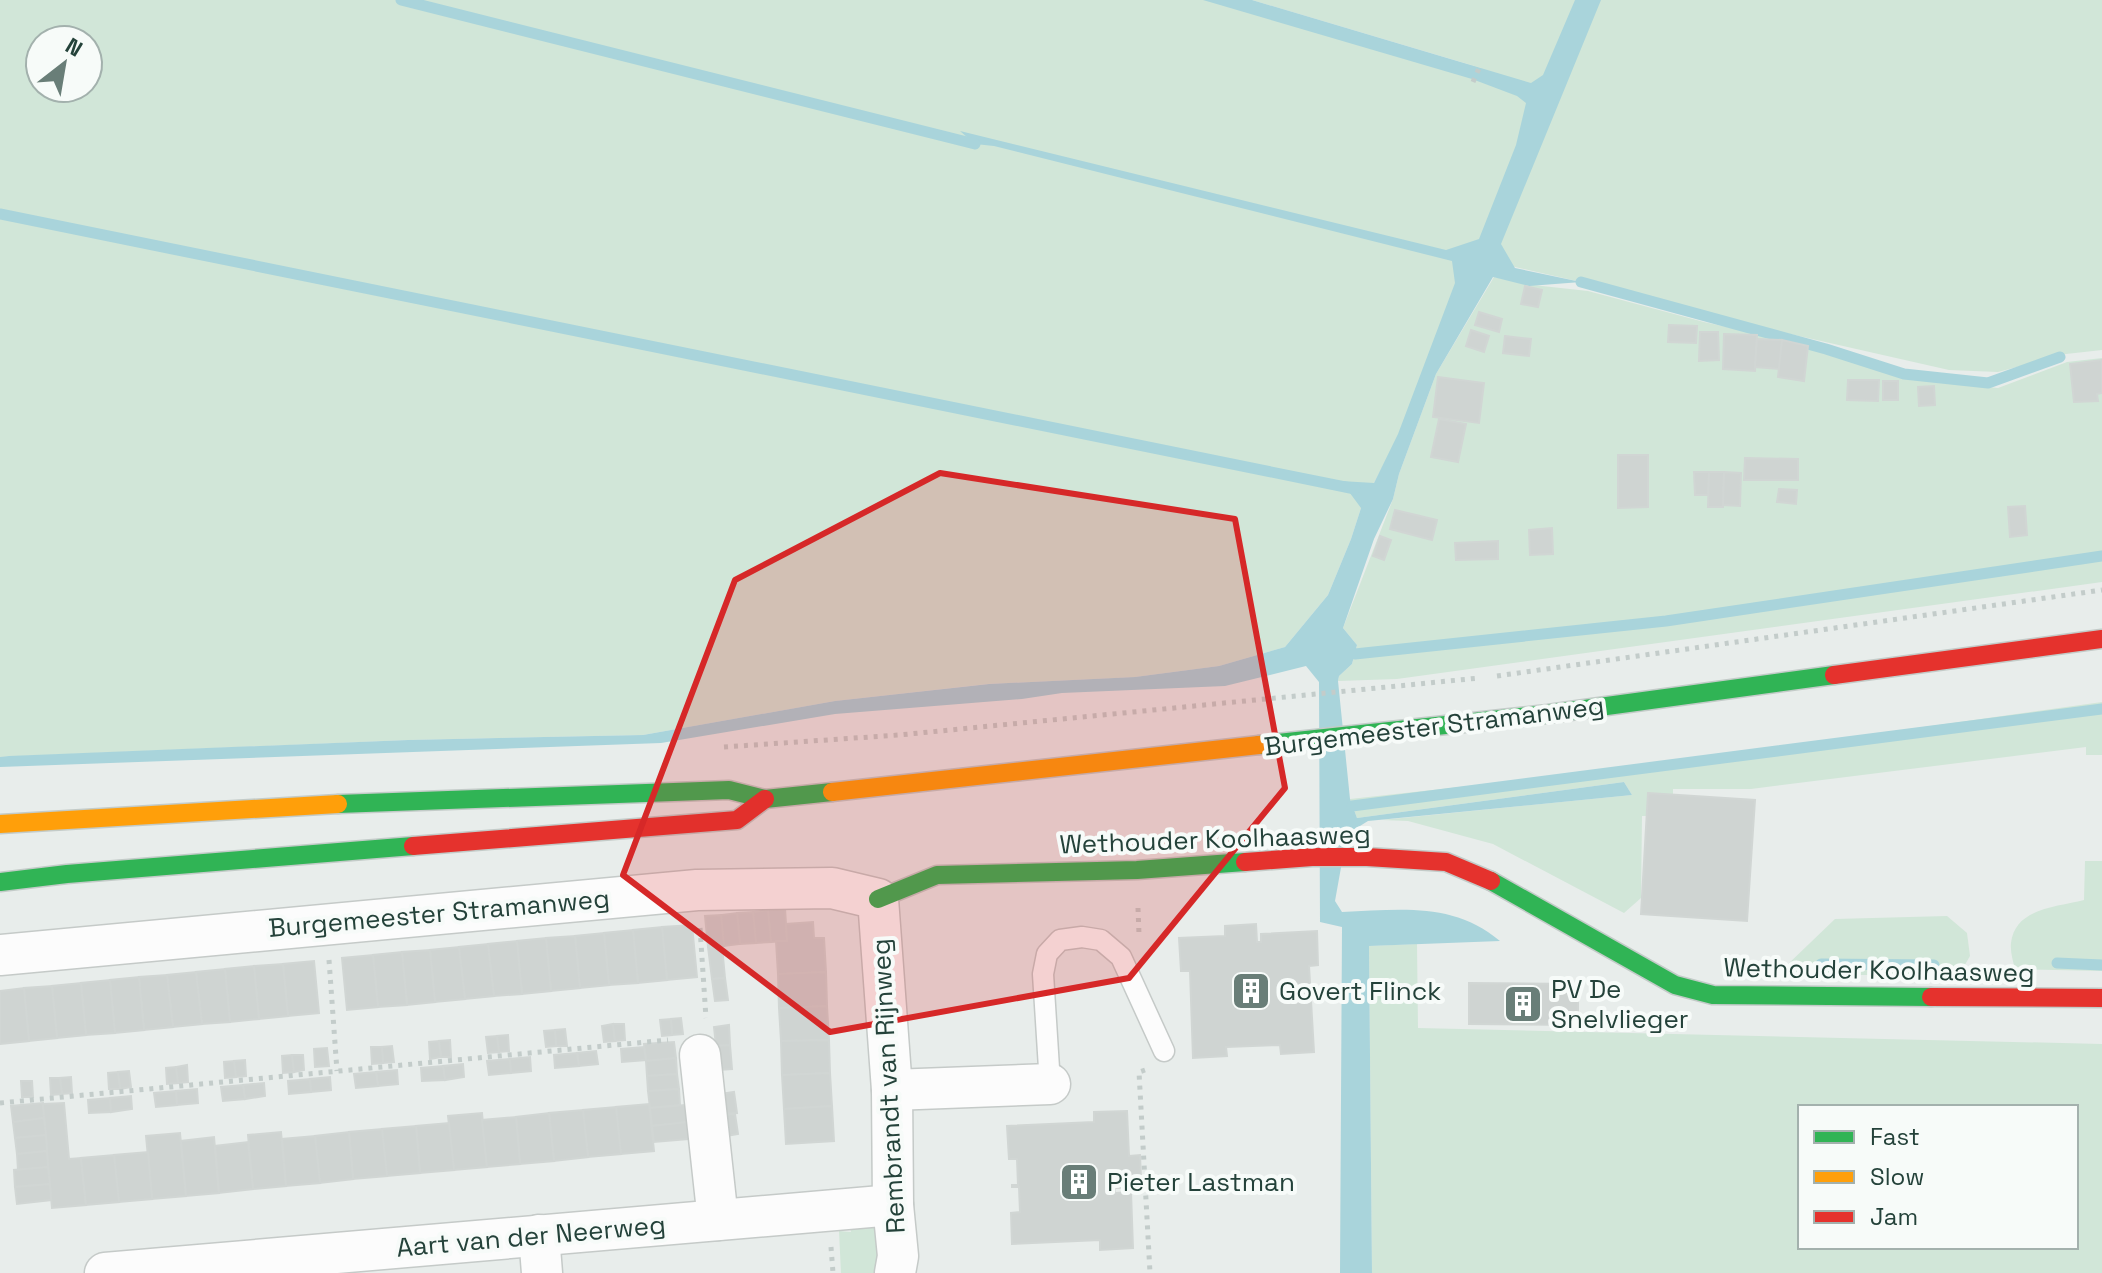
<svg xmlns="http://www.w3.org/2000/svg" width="2102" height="1273" viewBox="0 0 2102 1273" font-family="'Space Grotesk',sans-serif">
<rect width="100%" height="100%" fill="#e8edeb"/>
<g fill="#d1e6d8" fill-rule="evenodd">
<path d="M0 0H1227L1481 68 1252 0H2102V350L2066 354 1998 372 1949 370 1649 302 1581 282 1489 261 1361 508 1351 539 1328 595 1285 647 1219 666 1135 677 988 684 835 701 643 735 408 740 0 757ZM40 40H88V88H40Z"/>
<path d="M1494 277 1533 285 1588 291 1704 322 1809 345 1917 380 1998 388 2067 362 2102 358V582L1397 679 1338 681 1339 676 1352 664 1357 645 1343 628 1393 499 1399 474 1436 374Z"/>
<path d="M2102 702V755H2086V747L1751 789H1673V816H1642L1641 898 1624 913 1493 844 1408 821 1382 820 1632 795 1624 782 1357 818 1350 799 1633 768Z"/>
<path d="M2085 861H2102V971L2015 969C2013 961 2010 951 2011 943 2015 908 2057 907 2084 900Z"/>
<path d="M1947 916 1967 933 1970 956 1959 975H1783L1784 968 1835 919Z"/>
<path d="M1417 944 1418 1028 2102 1044V1273H1372L1369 946ZM1800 1107H2076V1247H1800Z"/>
<path d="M849 1220C857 1220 869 1220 875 1227 882 1233 880 1263 880 1273H841L839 1231 851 1232Z"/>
</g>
<path fill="#a9d4db" d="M1203 0H1252L1531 83 1543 75 1575 0H1601L1501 244 1515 268 1581 282 1529 286 1493 277 1436 374 1399 474 1393 499 1374 539 1343 628 1357 645 1352 664 1339 676 1338 681 1350 799 1357 818 1624 782 1632 795 1368 821 1347 834 1335 901 1342 912C1398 910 1453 901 1500 941L1369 946 1372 1273H1340L1342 927 1320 922 1319 682 1306 666 1225 686 1062 693 1022 699 835 714 661 743 0 767V757L9 756 408 740 643 735 835 701 989 684 1135 677 1219 666 1285 647 1328 595 1351 539 1361 508 1341 481 1374 483 1398 434 1455 283 1452 261 994 146 975 144 960 131 1446 250 1479 239 1516 145 1526 103 1517 96 1472 79Z"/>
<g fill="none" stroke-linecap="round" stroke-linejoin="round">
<g stroke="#a9d4db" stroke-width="11">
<path d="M401 0 975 144"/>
<path d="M0 214 1355 489"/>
<path d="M1581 282 1826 349 1904 374 1988 383 2060 357"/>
<path d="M1355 654 1666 621 2102 556"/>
<path d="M1352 806 2102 709"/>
<path d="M2057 963 2102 965"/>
<path d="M1821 964 1934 965"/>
</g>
</g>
<g fill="#cfd4d2" stroke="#d1d6d4" stroke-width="2">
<path d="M1525 286 1542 290 1538 307 1521 304Z"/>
<path d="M1479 312 1502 319 1499 332 1475 325Z"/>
<path d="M1669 325 1697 326 1696 343 1668 342Z"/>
<path d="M1471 330 1489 336 1484 352 1466 346Z"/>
<path d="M1700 332H1718L1719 360 1699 361Z"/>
<path d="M1724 334 1757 335 1755 371 1723 369Z"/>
<path d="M1505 336 1531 339 1529 356 1503 353Z"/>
<path d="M1757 339 1782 340 1780 369 1755 367Z"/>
<path d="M1782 340 1808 346 1804 381 1778 377Z"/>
<path d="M2102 360V393L2097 394 2098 401 2074 402 2070 364Z"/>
<path d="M1438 377 1484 383 1479 423 1433 417Z"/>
<path d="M1848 380H1879L1878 401 1847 400Z"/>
<rect x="1883" y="381" width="15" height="19"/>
<path d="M1934 386 1935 405 1919 406 1918 387Z"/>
<path d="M1439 419 1466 424 1458 462 1431 457Z"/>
<path d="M1618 455H1648V507L1618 508Z"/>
<path d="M1745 458 1798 459V480H1744Z"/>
<path d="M1694 472H1709L1708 495H1695Z"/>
<path d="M1709 472H1724L1723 507H1708Z"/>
<path d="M1724 472 1741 473 1740 506 1723 505Z"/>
<path d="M1779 489 1797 490 1796 504 1777 502Z"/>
<path d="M2025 506 2027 535 2010 537 2008 507Z"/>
<path d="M1395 510 1437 520 1432 540 1390 529Z"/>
<path d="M1552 528 1553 554 1530 555 1529 530Z"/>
<path d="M1380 536 1391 540 1384 560 1373 556Z"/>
<path d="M1498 541V559L1456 560 1455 543Z"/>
<path d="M1648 793 1755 800 1747 921 1641 914Z"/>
<path d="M785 908 787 941 771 942 768 910Z"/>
<path d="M768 910 771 942 756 943 753 912Z"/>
<path d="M753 912 756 943 740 944 737 913Z"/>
<path d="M737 913 740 944 724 946 721 915Z"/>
<path d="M721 915 724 946 708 947 705 916Z"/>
<path d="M813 922 814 938H824L826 972 778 974 776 941H787L786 924Z"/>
<path d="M1256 924 1257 942H1261V934L1317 931 1318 965 1309 966 1314 1052 1281 1054 1280 1045 1226 1047 1227 1056 1193 1058 1190 971H1181L1179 938 1225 936V926Z"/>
<path d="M692 925 697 977 667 980 662 927Z"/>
<path d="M662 927 667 980 638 983 633 930Z"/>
<path d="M633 930 638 983 609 985 604 933Z"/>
<path d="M604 933 609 985 580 988 575 936Z"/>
<path d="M575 936 580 988 551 991 546 938Z"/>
<path d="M546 938 551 991 522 994 517 941Z"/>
<path d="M517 941 522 994 494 996 488 944Z"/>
<path d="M488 944 494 996 465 999 459 947Z"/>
<path d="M722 946 725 978 712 979 708 947Z"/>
<path d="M459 947 465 999 435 1002 430 950Z"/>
<path d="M430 950 435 1002 407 1005 402 952Z"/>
<path d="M402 952 407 1005 378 1007 373 955Z"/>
<path d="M373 955 378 1007 347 1010 342 958Z"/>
<path d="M314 961 319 1013 288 1016 283 964Z"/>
<path d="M283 964 288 1016 259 1019 254 966Z"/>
<path d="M254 966 259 1019 230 1022 225 969Z"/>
<path d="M225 969 230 1022 202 1024 196 972Z"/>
<path d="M196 972 202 1024 173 1027 167 975Z"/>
<path d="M826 972 827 1006 779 1008 778 974Z"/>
<path d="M167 975 173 1027 144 1030 139 977Z"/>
<path d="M139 977 144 1030 115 1033 110 980Z"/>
<path d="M725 978 728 1000 715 1001 712 979Z"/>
<path d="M110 980 115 1033 86 1035 81 983Z"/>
<path d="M81 983 86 1035 57 1038 52 986Z"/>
<path d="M1469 983 1578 984V1025L1469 1024Z"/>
<path d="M52 986 57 1038 29 1041 24 988Z"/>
<path d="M24 988 29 1041 0 1044V991Z"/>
<path d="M827 1006 829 1040 781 1041 779 1008Z"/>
<path d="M681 1018 683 1034 672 1035 671 1019Z"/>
<path d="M671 1019 672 1035 662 1036 660 1020Z"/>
<path d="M613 1024 615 1041 604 1042 602 1026Z"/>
<path d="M613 1024H624L625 1040 615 1041Z"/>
<path d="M729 1025 730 1045 716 1046 714 1027Z"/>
<path d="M565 1029 567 1046H556L555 1030Z"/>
<path d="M555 1030 556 1046 546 1047 544 1031Z"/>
<path d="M508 1035 509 1051 499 1052 497 1036Z"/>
<path d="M497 1036 499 1052 488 1053 486 1037Z"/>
<path d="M450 1040 451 1057H441L439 1041Z"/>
<path d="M829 1040 830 1073 782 1075 781 1041Z"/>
<path d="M439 1041 441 1057 430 1059 429 1042Z"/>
<path d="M674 1042 676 1058 646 1061 644 1044Z"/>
<path d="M730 1045 732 1069 718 1070 716 1046Z"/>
<path d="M392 1046 394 1062 383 1063 382 1047Z"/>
<path d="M371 1047H382L383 1063 372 1064Z"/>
<path d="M644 1047 646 1060 622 1062 621 1049Z"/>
<path d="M327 1048 329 1066 315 1067 314 1049Z"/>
<path d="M596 1051 598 1064 579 1066 577 1053Z"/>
<path d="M577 1053 579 1066 555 1068 554 1055Z"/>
<path d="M292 1055 294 1072 283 1073 282 1056Z"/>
<path d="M292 1055H303L304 1070 294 1072Z"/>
<path d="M530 1057 531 1071 511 1073 510 1059Z"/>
<path d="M676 1058 677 1074 647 1076 646 1061Z"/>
<path d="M510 1059 511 1073 489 1075 487 1061Z"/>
<path d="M245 1060 246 1076 236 1077 234 1061Z"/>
<path d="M234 1061 236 1077 225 1078 224 1062Z"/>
<path d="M463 1064 464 1077 445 1080 443 1066Z"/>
<path d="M187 1065 188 1082 178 1083 176 1067Z"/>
<path d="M443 1066 445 1080 422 1081 421 1068Z"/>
<path d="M176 1067 178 1083 167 1084 166 1068Z"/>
<path d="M397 1070 398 1084 378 1086 376 1072Z"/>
<path d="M129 1071 131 1087 120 1089 118 1072Z"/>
<path d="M118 1072 120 1089H109L108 1073Z"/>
<path d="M376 1072 378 1086 356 1088 354 1074Z"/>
<path d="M830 1073 832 1106 784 1109 782 1075Z"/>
<path d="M677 1074 679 1089 648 1091 647 1076Z"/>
<path d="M71 1077 72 1093 62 1094 60 1078Z"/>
<path d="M330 1077 331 1090 311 1092 310 1079Z"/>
<path d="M50 1078H60L62 1094 51 1095Z"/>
<path d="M310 1079 311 1092 289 1094 288 1081Z"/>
<path d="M21 1081H32L33 1097H22Z"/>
<path d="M264 1083 265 1096 245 1099 243 1085Z"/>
<path d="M243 1085 245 1099 223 1101 221 1087Z"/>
<path d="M197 1089 198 1103 177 1105 176 1091Z"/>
<path d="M679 1089 680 1105 650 1108 648 1091Z"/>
<path d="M176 1091 177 1105 156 1107 154 1093Z"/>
<path d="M734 1092 737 1113 722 1114 720 1094Z"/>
<path d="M131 1096 132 1109 111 1112 110 1098Z"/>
<path d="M110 1098 111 1112 89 1113 88 1100Z"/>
<path d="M43 1103 44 1118 13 1122 11 1106Z"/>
<path d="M64 1103 69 1159 81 1158 86 1205 52 1208 43 1104Z"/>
<path d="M649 1104 654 1151 621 1154 616 1107Z"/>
<path d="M685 1105 687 1122 652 1126 650 1108Z"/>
<path d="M832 1106 834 1141 786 1144 784 1109Z"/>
<path d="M616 1107 621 1154 588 1157 583 1110Z"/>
<path d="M583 1110 588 1157 554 1161 549 1113Z"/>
<path d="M1127 1111 1129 1156 1140 1155 1141 1179 1145 1180H1141V1187L1115 1188V1193L1131 1192 1133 1248 1100 1250V1240L1012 1244 1011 1213 1020 1212 1019 1187H1012V1185H1018L1017 1159H1009L1007 1126 1094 1122V1112Z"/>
<path d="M482 1113 487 1167 454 1170 448 1116Z"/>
<path d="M549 1113 554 1161 520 1164 516 1117Z"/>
<path d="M735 1114 738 1134 726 1136 723 1115Z"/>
<path d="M516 1117 520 1164 487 1167 482 1120Z"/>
<path d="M44 1118 46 1135 15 1138 13 1122Z"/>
<path d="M687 1122 688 1139 654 1142 652 1126Z"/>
<path d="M449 1123 454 1170 420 1173 416 1126Z"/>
<path d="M416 1126 420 1173 387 1176 382 1129Z"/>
<path d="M382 1129 387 1176 353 1179 349 1132Z"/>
<path d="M281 1132 286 1186 253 1189 248 1135Z"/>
<path d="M349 1132 353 1179 320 1183 315 1136Z"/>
<path d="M180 1133 186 1196 152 1199 146 1136Z"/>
<path d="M46 1135 47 1151 17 1154 15 1138Z"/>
<path d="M315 1136 320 1183 286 1186 282 1139Z"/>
<path d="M214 1137 219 1193 186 1196 181 1141Z"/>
<path d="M248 1142 253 1189 219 1193 215 1146Z"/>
<path d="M47 1151 48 1167 18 1170 17 1154Z"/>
<path d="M148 1152 152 1199 119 1202 114 1155Z"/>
<path d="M114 1155 119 1202 86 1205 81 1158Z"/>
<path d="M48 1167 50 1184 15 1187 14 1170Z"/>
<path d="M50 1184 51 1200 17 1204 15 1187Z"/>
</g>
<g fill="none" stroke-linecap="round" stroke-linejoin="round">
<defs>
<path id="lane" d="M1050 1084 1043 974 1047 954 1060 940 1082 937 1101 940 1121 957 1164 1051"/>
<g id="street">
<path d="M0 955 697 890 832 888 878 899 892 1090 893 1205 898 1256 895 1273"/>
<path d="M700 1055 718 1220"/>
<path d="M892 1090 1050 1084"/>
<path d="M539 1235 542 1273"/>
<path d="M105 1273 893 1205"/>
</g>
<g id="fast">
<path d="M1259 745 1548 714 1834 675"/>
<path d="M338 804 729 790 765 799 832 792"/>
<path d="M1491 881 1675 985 1713 995 1931 997"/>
<path d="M0 882 67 874 413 846"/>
<path d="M878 899 937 875 1137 870 1245 862"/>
</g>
<g id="slow">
<path d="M832 792 1259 745"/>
<path d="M0 824 338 804"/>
</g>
<g id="jam">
<path d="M1834 675 2102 639"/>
<path d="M413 846 737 820 765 799"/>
<path d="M1245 862 1312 857H1367L1446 862 1491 881"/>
<path d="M1931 997 2102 998"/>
</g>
</defs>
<use href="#lane" stroke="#c5cac8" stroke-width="23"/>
<use href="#street" stroke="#c5cac8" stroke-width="43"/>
<use href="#fast" stroke="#c3cbc8" stroke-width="21"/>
<use href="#slow" stroke="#c3cbc8" stroke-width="21"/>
<use href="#jam" stroke="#c3cbc8" stroke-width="21"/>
<g stroke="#c3ccca" stroke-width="5" stroke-dasharray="4 6" stroke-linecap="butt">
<path d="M1473 82 1480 66"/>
<path d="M1497 676 2102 590"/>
<path d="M724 747 899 735 1479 678"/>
<path d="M1138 908 1139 934"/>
<path d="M700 928 706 1018"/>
<path d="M329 960 337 1071"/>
<path d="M1145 1070 1139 1072 1150 1273"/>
<path d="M0 1103 668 1040"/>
<path d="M831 1247 833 1273"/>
</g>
<use href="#lane" stroke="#fcfcfc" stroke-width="20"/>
<use href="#street" stroke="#fcfcfc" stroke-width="40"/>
<use href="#fast" stroke="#30b455" stroke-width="18"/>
<use href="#slow" stroke="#ff9f0a" stroke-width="18"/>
<use href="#jam" stroke="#e5322d" stroke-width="18"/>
</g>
<path fill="#d62828" fill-opacity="0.2" stroke="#d62828" stroke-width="6" stroke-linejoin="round" d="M940 473 1235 519 1285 788 1129 978 830 1032 623 875 735 580Z"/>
<defs>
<symbol id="building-square" viewBox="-11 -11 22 22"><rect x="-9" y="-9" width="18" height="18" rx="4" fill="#697e78" stroke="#f7fbf9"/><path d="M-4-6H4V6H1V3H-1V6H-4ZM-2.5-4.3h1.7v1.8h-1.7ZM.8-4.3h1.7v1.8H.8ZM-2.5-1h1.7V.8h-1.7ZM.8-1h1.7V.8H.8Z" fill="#fff"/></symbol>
</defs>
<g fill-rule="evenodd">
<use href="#building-square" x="1229" y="969" width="44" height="44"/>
<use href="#building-square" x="1501" y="982" width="44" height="44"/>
<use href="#building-square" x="1057" y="1160" width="44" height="44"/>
</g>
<g text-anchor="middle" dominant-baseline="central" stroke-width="8" stroke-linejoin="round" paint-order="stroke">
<g font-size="26" fill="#24423a" stroke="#f7fbf9">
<text transform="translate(1434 726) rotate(-7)">Burgemeester Stramanweg</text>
<text transform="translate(1215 839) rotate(-2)">Wethouder Koolhaasweg</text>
<text transform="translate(439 913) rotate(-5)">Burgemeester Stramanweg</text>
<text transform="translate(1879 970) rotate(1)">Wethouder Koolhaasweg</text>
<text transform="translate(888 1086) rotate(-93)">Rembrandt van Rijnweg</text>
<text transform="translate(531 1236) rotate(-5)">Aart van der Neerweg</text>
</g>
<g font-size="26" fill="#24423a" stroke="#f7fbf9" text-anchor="start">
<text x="1551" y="989">PV De<tspan x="1551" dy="30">Snelvlieger</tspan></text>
<text x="1279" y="991">Govert Flinck</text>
<text x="1107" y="1182">Pieter Lastman</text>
</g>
</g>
<rect x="1798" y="1105" width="280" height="144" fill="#f7fbf9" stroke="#a3b1ad" stroke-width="2"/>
<rect x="1814" y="1131" width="40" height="12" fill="#30b455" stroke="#a3b1ad" stroke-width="2"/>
<text x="1870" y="1145" font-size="24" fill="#24423a">Fast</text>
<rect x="1814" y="1171" width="40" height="12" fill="#ff9f0a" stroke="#a3b1ad" stroke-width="2"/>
<text x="1870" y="1185" font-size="24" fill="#24423a">Slow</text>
<rect x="1814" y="1211" width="40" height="12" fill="#e5322d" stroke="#a3b1ad" stroke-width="2"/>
<text x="1870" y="1225" font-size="24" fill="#24423a">Jam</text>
<g transform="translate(64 64) rotate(31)"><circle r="38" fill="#f7fbf9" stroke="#a3b1ad" stroke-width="2"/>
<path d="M0-6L14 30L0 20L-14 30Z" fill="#697e78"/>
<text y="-12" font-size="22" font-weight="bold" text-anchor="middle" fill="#24423a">N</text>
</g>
</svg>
